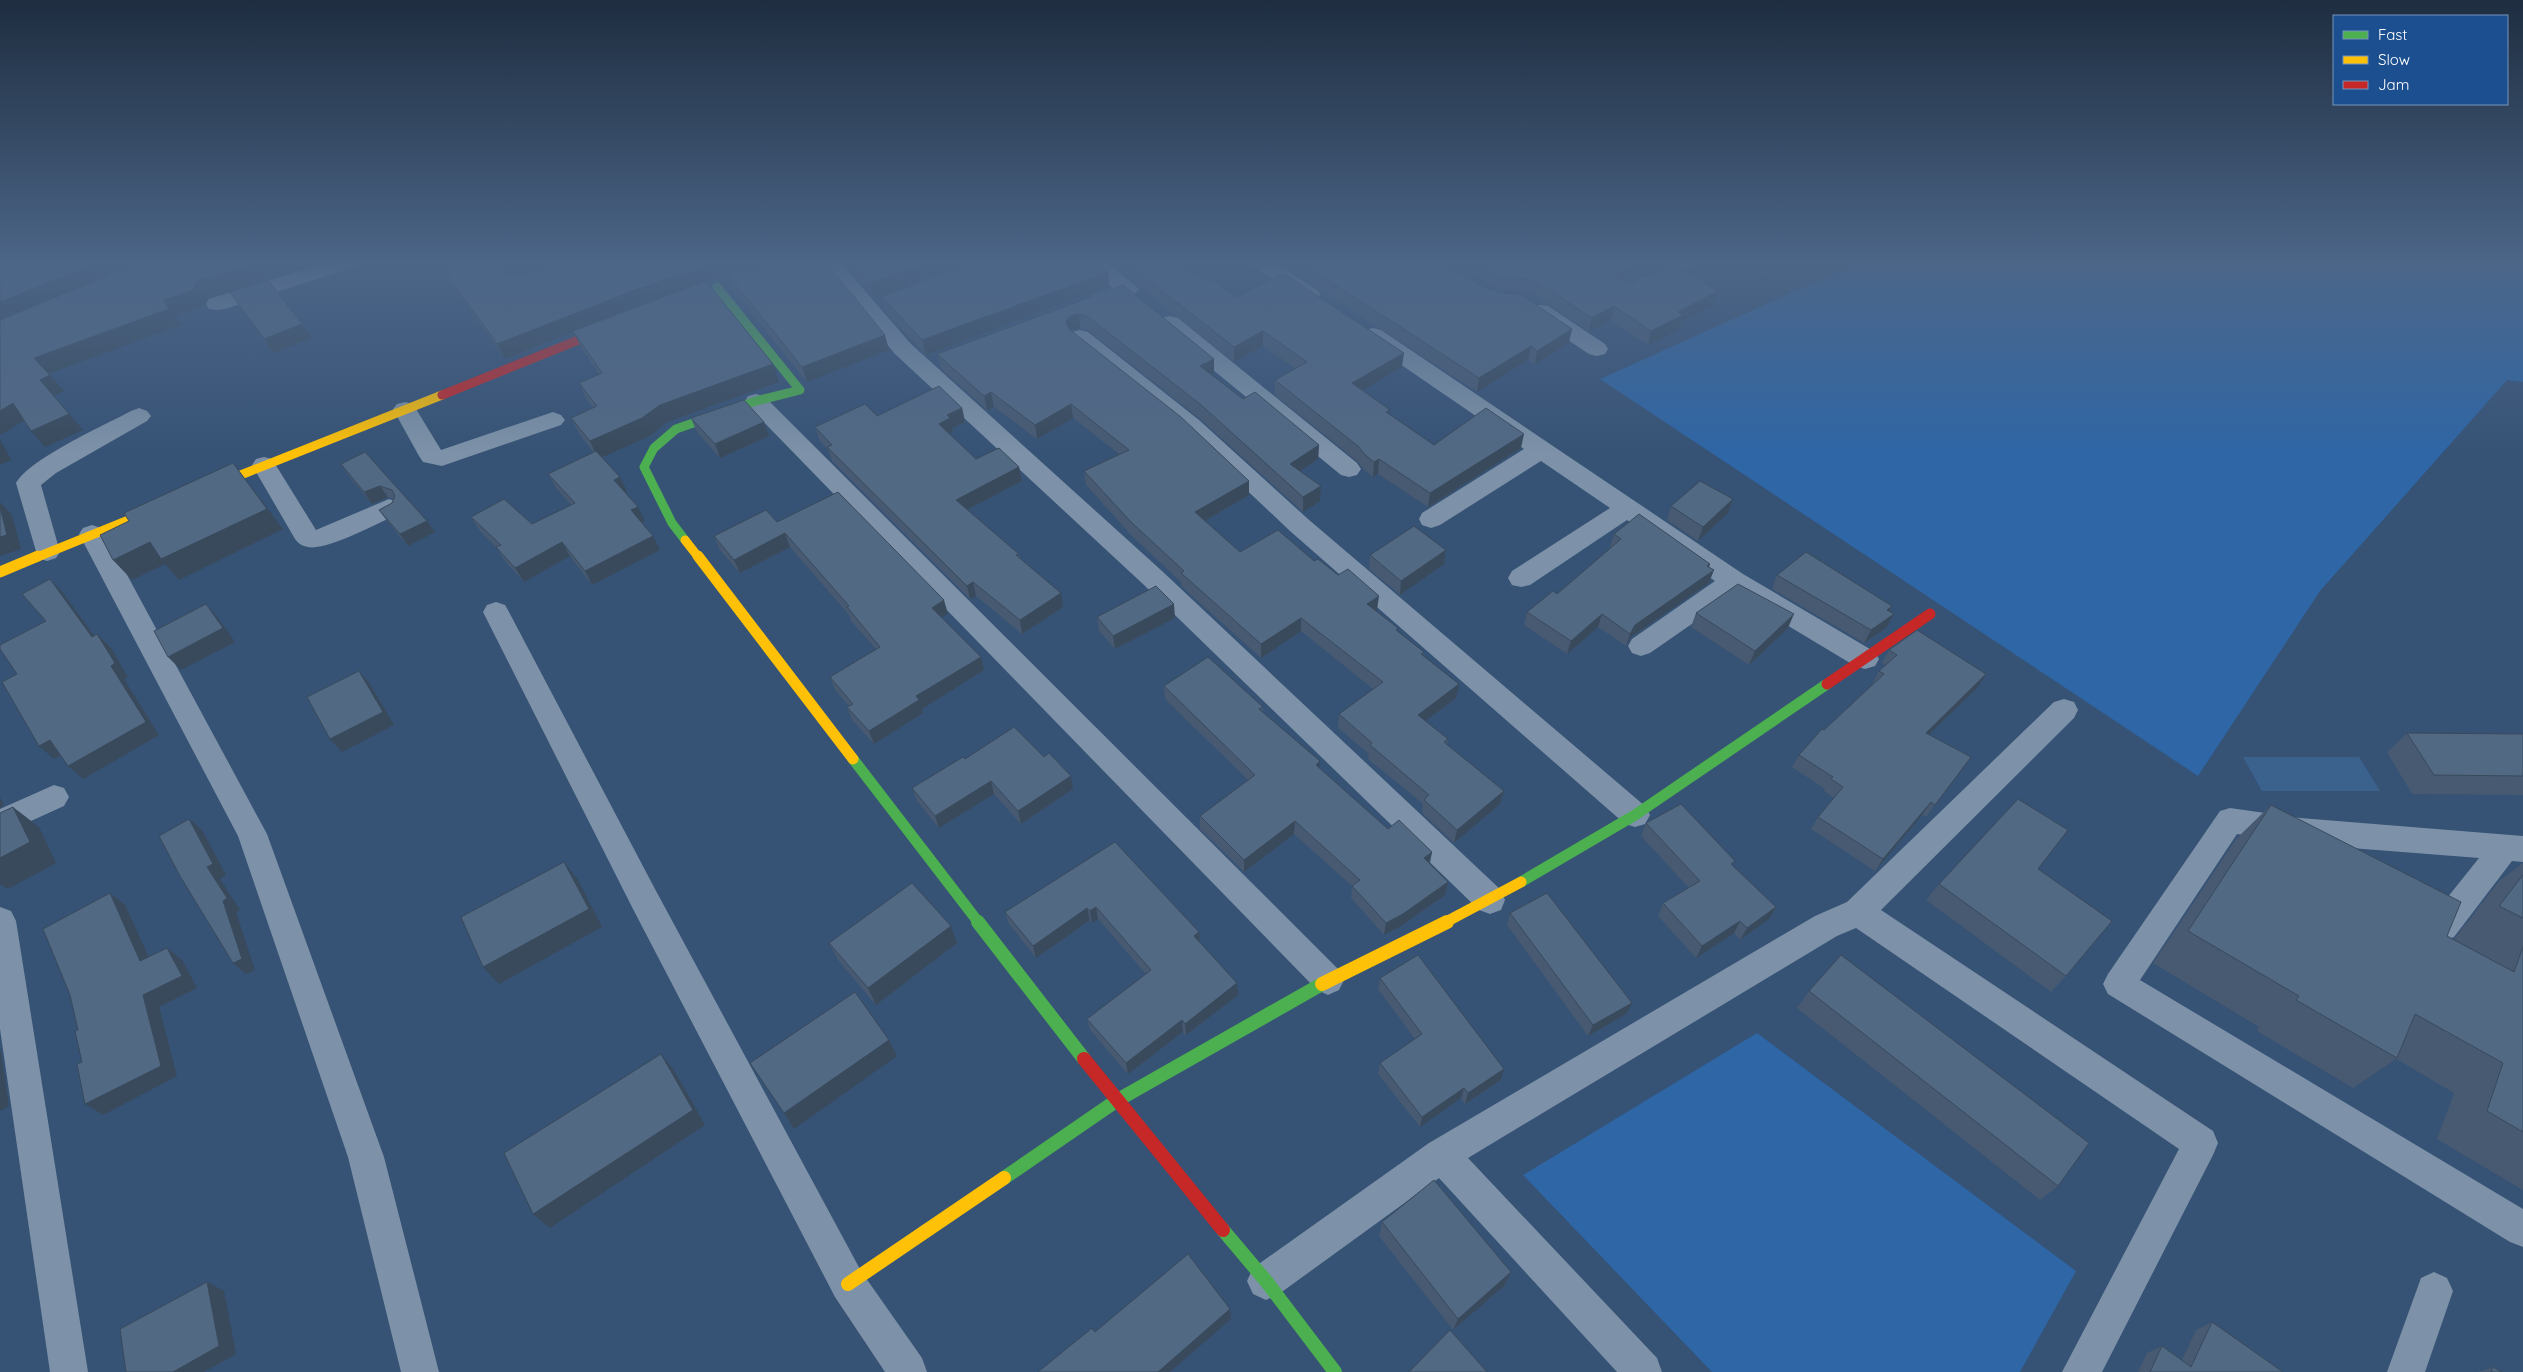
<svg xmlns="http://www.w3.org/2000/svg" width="2523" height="1372" viewBox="0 0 2523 1372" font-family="Quicksand,sans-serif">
<rect width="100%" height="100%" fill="#365274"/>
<g fill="#2f66a5">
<path d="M1862 261H2523V382L2507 380 2320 591 2198 776 1600 379Z"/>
<path d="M1757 1033 2076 1271 2020 1372H1712L1523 1175Z"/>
</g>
<path fill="#3b618d" d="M2243 757H2359L2380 791H2262Z"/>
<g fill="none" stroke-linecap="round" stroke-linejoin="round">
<g fill="#7d92a8" fill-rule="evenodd">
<path d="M332 261H362L359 265 225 309 217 310 209 309 206 304 209 299Z"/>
<path d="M818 261H839L911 344 1162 571 1501 890 1505 900 1501 910 1490 914 1479 910 1144 585 895 354Z"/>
<path d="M1082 261H1105L1139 289C1131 300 1105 308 1092 305L1089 300 1092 295 1113 288Z"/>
<path d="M1249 261H1273L1317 290 1321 294 1317 298 1310 300 1303 298 1252 265Z"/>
<path d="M1661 261H1696L1693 265 1678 271 1664 265Z"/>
<path d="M1540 305 1548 306 1605 344 1608 349 1605 354 1597 356 1589 354 1532 316 1529 311 1532 306Z"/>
<path d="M1170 316 1178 318 1357 463 1361 469 1357 475 1349 477 1341 475 1162 328 1159 323 1162 318Z"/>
<path d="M1373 328 1381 330 1743 574 1875 652 1879 659 1875 666 1865 669 1855 666 1735 594 1650 653 1641 656 1632 653 1628 646 1632 639 1715 581 1627 520 1530 585 1521 587 1512 585 1508 578 1512 571 1610 508 1541 461 1440 525 1431 528 1422 525 1419 519 1422 513 1524 449 1365 340 1362 335 1365 330Z"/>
<path d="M1080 330 1088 332 1199 420 1308 519 1645 806 1650 815 1645 824 1635 827 1625 824 1290 531 1183 430 1072 342 1069 337 1072 332Z"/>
<path d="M756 394 764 396 1339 970 1344 980 1339 990 1328 995 1317 990 748 406 745 401 748 396Z"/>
<path d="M405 402 413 404 441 450 553 412 561 415 565 420 561 425 442 466 423 462 419 456 393 409 397 404Z"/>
<path d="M139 408 147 411 151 416 147 421 56 473 41 485 60 552 56 558 47 561 38 558 16 483C31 458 103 426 131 411Z"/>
<path d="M264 457 272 459 316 530 389 499 398 502 401 508 398 514C378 523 327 551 308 547 302 546 299 544 295 539L252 465 256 459Z"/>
<path d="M92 525 101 528 105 534 267 834 384 1157 439 1372H401L348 1157 238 836 79 534 83 528Z"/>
<path d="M496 602 505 605 509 612 655 889 861 1271 922 1358 927 1372H885L835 1297 633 909 483 612 487 605Z"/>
<path d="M2064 699 2074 702 2078 710 2074 718 1881 910 2213 1131 2218 1143 2213 1155 2102 1372H2062L2179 1149 1856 928 1837 936 1468 1158 1657 1358 1662 1372H1617L1439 1178 1279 1294 1266 1300 1253 1294 1247 1281 1253 1268 1429 1143 1815 916 1847 902 2054 702Z"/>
<path d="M54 785 64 788 69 797 64 806 0 835V809Z"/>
<path d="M2230 808 2300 818 2523 836V862L2512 861 2454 937 2443 941 2422 930 2417 920 2422 910 2433 906 2439 908 2479 858 2300 844 2237 834 2140 980 2523 1209V1247L2510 1242 2108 994 2103 984 2108 974 2220 811Z"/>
<path d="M0 907 11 911 16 921 88 1372H50L0 1029Z"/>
<path d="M2434 1272 2447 1278 2453 1291 2425 1372H2387L2421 1278Z"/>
</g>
<path stroke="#4caf50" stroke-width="9" d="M685 540 672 523 644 467 654 448 676 429 756 401 800 390 717 287"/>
<g stroke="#4caf50" stroke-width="11">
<path d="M853 759 979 923"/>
<path d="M1521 882 1635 815 1827 684"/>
</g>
<g stroke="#4caf50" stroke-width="14">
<path d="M978 922 1084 1059"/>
<path d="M1004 1178 1116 1101 1322 984"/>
<path d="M1223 1230 1266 1281 1335 1372"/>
</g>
<g stroke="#ffc107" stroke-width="9">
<path d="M208 488 442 395"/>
<path d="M685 540 699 558"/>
<path d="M35 558 163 506"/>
</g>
<g stroke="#ffc107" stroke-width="11">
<path d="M698 556 853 759"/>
<path d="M0 572 38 556"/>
<path d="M1444 923 1521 882"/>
</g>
<g stroke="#ffc107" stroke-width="14">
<path d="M1322 984 1447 922"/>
<path d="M848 1284 1004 1178"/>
</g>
<path stroke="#c62828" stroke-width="9" d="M442 395 611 327"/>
<path stroke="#c62828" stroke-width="11" d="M1827 684 1930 614"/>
<path stroke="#c62828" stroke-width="14" d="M1084 1059 1223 1230"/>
</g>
<g fill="#475a72" fill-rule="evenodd">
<path d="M438 261 707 282 779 382 667 422 650 436 602 457 620 477 627 491 625 492 645 521 642 522 660 550 592 585 570 556 524 582 505 561 496 547 480 531 471 517 532 524 571 505 556 488 548 474 593 452 580 435 571 418 593 408 587 400 579 383 599 374 582 349 573 331 505 359 449 281ZM668 295 586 326 646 302Z"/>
<path d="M841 261H969L874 298Z"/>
<path d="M1107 261H1177L1204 281 1237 297 1402 367 1363 390 1390 415 1434 445 1521 448 1428 507 1378 474 1373 477 1363 469 1358 462 1275 395V380L1296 369 1263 346 1234 362Z"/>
<path d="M1299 261 1569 343 1535 364 1528 360 1477 392 1298 275Z"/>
<path d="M1449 261H1658L1656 262 1655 266 1622 281 1630 283 1718 291 1713 305 1681 322 1679 329 1648 345 1611 320 1589 331 1532 293 1497 289Z"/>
<path d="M1740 261H1808L1770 279Z"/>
<path d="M1108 272 1109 286 926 355 885 312 882 297Z"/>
<path d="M729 276 889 350 807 382 734 291Z"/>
<path d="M1123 285 1214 359V373L1211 375 1243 399 1319 445 1318 459 1300 471 1320 501 1303 512 1200 419 1089 331 1080 328 1071 331 1249 495 1205 521 1240 552 1314 561 1377 610 1376 611 1398 632 1424 652 1423 656 1456 698 1425 721 1448 739 1447 745 1504 791 1500 804 1454 843 1422 813 1423 804 1368 759 1369 754 1338 728 1339 714 1373 689 1301 631 1261 658 1182 587 1181 582 1132 536 1086 485 1084 471 1119 454 1073 418 1037 439 994 407 987 410 941 369 937 354Z"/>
<path d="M230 292 302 324 311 338 273 353Z"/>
<path d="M962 408 965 422 952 428 953 432 950 434 976 459 1019 467 1022 481 967 510 1019 554 1020 558 1063 607 1022 634 976 596 970 599 832 461 828 450 820 441 815 427 877 416Z"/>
<path d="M691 418 764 422 769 436 720 458 697 432Z"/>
<path d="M365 452 427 521 435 532 408 546 387 521 379 510 392 503 394 499 388 497 372 504 349 476 341 464Z"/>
<path d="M1733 499 1728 513 1698 541 1667 520 1671 506Z"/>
<path d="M777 522 948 614 941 618 981 657 984 670 922 709 923 713 874 744 852 720 847 707 849 706 835 690 830 677 876 649 851 621 849 615 790 547 740 573 720 550 714 536Z"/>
<path d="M1614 534 1710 564 1709 567V583L1631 637 1626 646 1598 627 1567 654 1524 625 1527 612 1557 594 1611 548 1610 547Z"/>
<path d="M1446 550 1444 564 1400 595 1369 569 1370 555Z"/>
<path d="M1777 575 1892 606 1889 612 1894 614 1886 628 1864 643 1772 589Z"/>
<path d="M1696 613 1788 628 1749 665 1691 627Z"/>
<path d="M1097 617 1175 618 1115 649 1099 631Z"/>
<path d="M1889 650 1978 687 1929 734 1971 757 1962 770 1926 817 1922 815 1875 871 1811 829 1818 817 1834 798 1824 791 1825 789 1792 767 1799 755 1873 684H1872L1879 671 1885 665 1882 663Z"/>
<path d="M1164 686 1263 707V712L1319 768 1388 829 1432 852 1430 864 1448 882 1445 895 1401 926 1384 935 1351 898 1352 886 1294 834 1244 872 1200 829V816L1248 780 1165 699Z"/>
<path d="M2407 733 2523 734V795L2412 794 2387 752Z"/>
<path d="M965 759 1073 789 1021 824 994 794 939 828 917 801 912 788Z"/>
<path d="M2271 805 2447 936 2485 956 2454 939 2499 881 2523 863V1190L2437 1139 2454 1093 2396 1059 2353 1088 2257 1031 2259 1027 2153 963 2236 839Z"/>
<path d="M1646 823 1733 866 1776 907 1769 919 1740 940 1734 933 1696 958 1658 916 1663 903 1689 888 1641 836Z"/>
<path d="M1115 842 1199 932 1200 942 1238 995 1186 1035 1183 1032 1128 1074 1090 1030 1087 1019 1146 974 1098 919 1092 923 1090 920 1036 958 1009 924 1005 912Z"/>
<path d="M2038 869 2066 976 2051 992 1926 900 1939 884Z"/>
<path d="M1510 913 1626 1014 1588 1036 1507 925Z"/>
<path d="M829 943H957L876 1005 838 960Z"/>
<path d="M1380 978 1501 1080 1465 1104 1461 1098 1420 1127 1378 1074 1380 1063 1415 1039 1378 989Z"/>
<path d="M1809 991 2058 1186 2040 1200 1797 1008Z"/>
<path d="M1382 1222 1511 1272 1505 1285 1453 1330 1379 1236Z"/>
<path d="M2212 1322 2283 1372H2138L2147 1353 2162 1346 2182 1360 2196 1330Z"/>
<path d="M2493 1367 2502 1372H2478Z"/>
</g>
<g fill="#394a5c">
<path d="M102 261H153L0 323V302Z"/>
<path d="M265 261H327L208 297 205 306 175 316 181 325 48 374 34 358 163 300 197 281Z"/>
<path d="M516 261H566L508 284 501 270 506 264Z"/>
<path d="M723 261H772L646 302 505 359 497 344 640 288Z"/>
<path d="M928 261H969L874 298 870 283Z"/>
<path d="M1641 261H1658L1656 262 1655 266 1618 283 1616 275 1621 270Z"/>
<path d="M1786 261H1808L1770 279 1774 266Z"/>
<path d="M1108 272 1109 286 926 355 922 340Z"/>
<path d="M1718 291 1713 305 1681 322 1679 329 1648 345 1651 331 1678 312Z"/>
<path d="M1614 306 1611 320 1589 331 1592 318Z"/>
<path d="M1079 314 1080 328 1072 330 1067 336 1066 322 1070 316Z"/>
<path d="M302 324 311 338 273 353 264 339Z"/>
<path d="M1572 329 1569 343 1535 364 1537 351Z"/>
<path d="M1263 331V346L1234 362V347Z"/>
<path d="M885 335 889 350 807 382 802 367Z"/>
<path d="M1531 346 1528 360 1477 392 1479 378Z"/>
<path d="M1404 353 1402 367 1351 397 1352 383Z"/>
<path d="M1214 359V373L1200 380V366Z"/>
<path d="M773 364 779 382 667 422 650 436 598 459 590 441 660 405Z"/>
<path d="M50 375 64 391 53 396 40 380Z"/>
<path d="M991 392 994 407 987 410 984 396Z"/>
<path d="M13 403 27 419 0 435V411Z"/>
<path d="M1071 404 1073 418 1037 439 1035 425Z"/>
<path d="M962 408 965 422 952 428 953 432 942 438 939 424 947 415Z"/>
<path d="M69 414 83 430 45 447 31 431Z"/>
<path d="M764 422 769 436 720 458 715 444Z"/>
<path d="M1524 434 1521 448 1428 507 1430 493Z"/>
<path d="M0 439 11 460 0 465Z"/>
<path d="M1319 445 1318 459 1290 478V464Z"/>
<path d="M1379 459 1378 474 1373 477 1374 462Z"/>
<path d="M233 463 283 529 179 580 165 564 132 580 113 560 150 542Z"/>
<path d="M1019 467 1022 481 959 514 956 500Z"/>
<path d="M620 477 627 491 621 494 614 480Z"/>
<path d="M1249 481V495L1196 526 1195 512Z"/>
<path d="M380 486 388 497 372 504 364 492Z"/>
<path d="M1321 486 1320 501 1303 512V497Z"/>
<path d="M1733 499 1728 513 1698 541 1703 527Z"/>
<path d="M0 502 12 515 21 549 0 556Z"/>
<path d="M638 507 645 521 638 524 631 510Z"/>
<path d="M427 521 435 532 408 546 400 534Z"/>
<path d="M785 533 790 547 740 573 734 560Z"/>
<path d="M653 536 660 550 592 585 585 571Z"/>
<path d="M562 542 570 556 524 582 515 568Z"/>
<path d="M1446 550 1444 564 1400 595 1401 581Z"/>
<path d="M1710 564 1706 576 1714 570 1709 583 1631 637 1626 646 1630 634 1635 625Z"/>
<path d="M50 579 63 593 105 651 92 637Z"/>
<path d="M973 582 976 596 970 599 967 586Z"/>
<path d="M1061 593 1063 607 1022 634 1020 620Z"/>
<path d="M1379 596 1377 610 1366 618 1367 604Z"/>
<path d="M944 600 948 614 935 621 932 608Z"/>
<path d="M206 604 218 618 235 642 181 670 168 657Z"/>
<path d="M1174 604 1175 618 1115 649 1113 636Z"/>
<path d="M1892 606 1885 620 1894 614 1886 628 1864 643 1871 630 1887 610Z"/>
<path d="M1602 614 1598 627 1567 654 1571 641Z"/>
<path d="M1794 614 1788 628 1749 665 1755 651Z"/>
<path d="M1301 618V631L1261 658V644Z"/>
<path d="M97 634 111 648 128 677 124 679 159 735 83 779 68 766Z"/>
<path d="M981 657 984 670 922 709 923 713 874 744 869 731 916 696Z"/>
<path d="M359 671 370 684 394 725 342 752 330 739Z"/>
<path d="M1986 674 1978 687 1918 745 1926 733Z"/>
<path d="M1459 684 1456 698 1416 728 1418 715Z"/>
<path d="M50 740 65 753 54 759 39 746Z"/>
<path d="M1971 757 1962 770 1926 817Z"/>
<path d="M1320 761 1319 774 1316 765Z"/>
<path d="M1071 776 1073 789 1021 824 1018 811Z"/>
<path d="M991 781 994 794 939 828 935 816Z"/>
<path d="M1504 791 1500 804 1454 843 1457 830Z"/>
<path d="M0 797 4 805 0 808Z"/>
<path d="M1931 802 1922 815 1875 871 1883 859Z"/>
<path d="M13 807 39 827 56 863 8 889 0 884V858Z"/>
<path d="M189 819 202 830 226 875 220 879 240 910 236 912 255 970 246 974 233 963 207 867Z"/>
<path d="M1295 821 1294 834 1244 872V860Z"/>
<path d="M1432 852 1429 864 1424 858Z"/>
<path d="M564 862 578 880 602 927 499 984 483 967Z"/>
<path d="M1448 882 1445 895 1401 926 1384 935 1386 923Z"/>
<path d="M110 893 125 905 156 973 140 961Z"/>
<path d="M1096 907 1098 919 1092 923 1090 911Z"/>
<path d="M1776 907 1769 919 1740 940 1747 928Z"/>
<path d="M1087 908 1090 920 1036 958 1033 946Z"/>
<path d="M1740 921 1734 933 1696 958 1702 946Z"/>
<path d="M951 926 957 943 876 1005 868 988Z"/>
<path d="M1199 932 1200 944 1194 936Z"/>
<path d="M167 948 182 960 197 988 159 1007 177 1076 103 1115 85 1104 143 995Z"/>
<path d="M1237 983 1238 995 1186 1035 1185 1024Z"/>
<path d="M1632 1003 1626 1014 1588 1036 1593 1025Z"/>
<path d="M1182 1020 1183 1032 1128 1074 1126 1063Z"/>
<path d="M889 1040 897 1056 794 1129 784 1113Z"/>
<path d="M0 1050 1 1051 9 1106 0 1111Z"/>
<path d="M661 1054 674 1070 705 1125 550 1228 533 1214Z"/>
<path d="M1504 1069 1501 1080 1465 1104 1468 1093Z"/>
<path d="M1464 1088 1461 1098 1420 1127 1422 1117Z"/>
<path d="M1511 1272 1505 1285 1453 1330 1458 1319Z"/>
<path d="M207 1282 224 1291 236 1354 204 1372H173Z"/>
<path d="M1230 1309 1231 1319 1170 1372H1158Z"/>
</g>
<g fill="#526984" stroke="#394a5c">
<path d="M0 261H102L0 302Z"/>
<path d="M144 261H265L197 281 193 290 163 300 169 309 34 358 50 375 40 380 69 414 31 431 13 403 0 411V320Z"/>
<path d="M438 261H516L506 264 501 270 506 275 514 277 566 261H723L640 288 497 344 441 266Z"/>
<path d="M775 261H825L885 335 802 367 729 276Z"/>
<path d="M850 261H928L870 283Z"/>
<path d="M975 261H1095L1108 272 922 340 882 297Z"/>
<path d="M1124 261H1177L1204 281 1209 278 1237 297 1283 273 1404 353 1352 383 1390 410 1386 412 1434 445 1486 408 1524 434 1430 493 1379 459 1374 462 1364 454 1359 447 1275 380 1307 362 1263 331 1234 347Z"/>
<path d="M1299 261H1440L1483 287 1501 293 1520 294 1572 329 1537 351 1531 346 1479 378Z"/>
<path d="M1474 261H1641L1621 270 1616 275 1622 281 1630 283 1675 264 1718 291 1678 312 1683 315 1651 331 1614 306 1592 318 1534 280 1499 276Z"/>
<path d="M1765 261H1786L1774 266Z"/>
<path d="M268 280 302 324 264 339 230 292Z"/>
<path d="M706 281 773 364 660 405 642 418 590 441 571 418 597 406 579 383 602 373 573 331Z"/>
<path d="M1123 285 1214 359 1200 366 1243 399 1255 392 1319 445 1290 464 1321 486 1303 497 1200 404 1087 316 1079 314 1070 316 1066 322 1069 329 1181 417 1249 481 1195 512 1240 552 1278 530 1314 561 1318 559 1338 575 1348 569 1379 596 1367 604 1398 628 1396 630 1424 652 1421 654 1459 684 1418 715 1448 739 1444 742 1504 791 1457 830 1424 800 1429 795 1370 745 1372 743 1339 714 1383 682 1301 618 1261 644 1181 573 1184 571 1131 522 1084 471 1129 450 1071 404 1035 425 991 392 984 396 937 354Z"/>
<path d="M939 386 962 408 947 415 950 418 939 424 976 459 999 448 1019 467 956 500 1019 554 1016 555 1061 593 1020 620 973 582 967 586 827 447 832 445 815 427 865 404 877 416Z"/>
<path d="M744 400 764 422 715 444 691 418Z"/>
<path d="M596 451 620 477 614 480 638 507 631 510 653 536 585 571 562 542 515 568 496 547 501 545 471 517 504 499 532 524 575 503 548 474Z"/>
<path d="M365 452 427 521 400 534 379 510 392 503 395 496 392 490 380 486 364 492 341 464Z"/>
<path d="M233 463 267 509 161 559 150 542 113 560 100 535 129 521 124 513Z"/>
<path d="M1700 481 1733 499 1703 527 1671 506Z"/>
<path d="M838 492 944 600 932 608 981 657 916 696 919 700 869 731 847 707 853 704 830 677 880 647 847 607 849 606 785 533 734 560 714 536 766 510 777 522Z"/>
<path d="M0 507 7 535 0 537Z"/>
<path d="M1639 514 1710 564 1707 566 1714 570 1635 625 1630 634 1602 614 1571 641 1527 612 1553 591 1557 594 1621 539 1614 534Z"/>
<path d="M1414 526 1446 550 1401 581 1370 555Z"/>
<path d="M1806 552 1892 606 1887 610 1894 614 1871 630 1777 575Z"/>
<path d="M50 579 92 637 97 634 115 663 111 666 146 722 68 766 50 740 39 746 2 682 17 674 0 649V645L46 621 22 594Z"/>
<path d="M1738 584 1794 614 1755 651 1696 613Z"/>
<path d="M1156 586 1174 604 1113 636 1097 617Z"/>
<path d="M206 604 223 628 168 657 154 631Z"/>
<path d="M1917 630 1986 674 1926 733 1971 757 1935 805 1931 802 1883 859 1818 817 1843 787 1831 779 1833 777 1799 755 1822 729 1824 730 1884 674 1879 671 1897 655 1889 650Z"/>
<path d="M1208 657 1263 707 1259 709 1320 761 1316 765 1388 829 1399 820 1432 852 1424 858 1448 882 1403 914 1386 923 1352 886 1360 880 1295 821 1244 860 1200 816 1255 775 1164 686Z"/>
<path d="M359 671 383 712 330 739 307 697Z"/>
<path d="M1014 727 1044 757 1049 753 1071 776 1018 811 991 781 935 816 912 788 963 757 965 759Z"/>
<path d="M2407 733 2523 734V776L2434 775Z"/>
<path d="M2018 799 2068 830 2038 869 2112 921 2066 976 1939 884Z"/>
<path d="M1681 804 1735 861 1731 864 1776 907 1747 928 1740 921 1702 946 1663 903 1700 881 1646 823Z"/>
<path d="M2271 805 2461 902 2447 936 2514 972 2523 947V1132L2487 1111 2503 1063 2415 1014 2397 1058 2296 1000 2299 996 2188 931Z"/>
<path d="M13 807 30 842 0 858V813Z"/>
<path d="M189 819 213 864 207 867 227 898 223 901 242 959 233 963 180 876 159 836Z"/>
<path d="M1115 842 1199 932 1194 936 1237 983 1185 1024 1182 1020 1126 1063 1087 1019 1151 970 1096 907 1090 911 1087 908 1033 946 1005 912Z"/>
<path d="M564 862 589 909 483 967 461 917Z"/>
<path d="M2523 875V918L2499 906Z"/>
<path d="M912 883 951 926 868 988 829 943Z"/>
<path d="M110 893 140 961 167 948 182 976 143 995 161 1066 85 1104 77 1064 82 1062 75 1031 78 1030 70 995 43 929Z"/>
<path d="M1547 893 1632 1003 1593 1025 1510 913Z"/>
<path d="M1418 955 1504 1069 1468 1093 1464 1088 1422 1117 1380 1063 1422 1034 1380 978Z"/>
<path d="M1841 955 2089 1143 2058 1186 1809 991Z"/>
<path d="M855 992 889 1040 784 1113 750 1063Z"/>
<path d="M661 1054 693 1110 533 1214 504 1153Z"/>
<path d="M1434 1180 1511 1272 1458 1319 1382 1222Z"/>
<path d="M1188 1254 1230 1309 1158 1372H1038L1092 1328 1095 1332Z"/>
<path d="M207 1282 219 1346 173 1372H126L120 1329Z"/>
<path d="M2212 1322 2283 1372H2150L2162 1346 2191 1367Z"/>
<path d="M1450 1330 1487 1372H1409Z"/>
<path d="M2493 1367 2502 1372H2491Z"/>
</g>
<linearGradient id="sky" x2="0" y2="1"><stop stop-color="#1e2d40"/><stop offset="0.58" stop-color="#4c6688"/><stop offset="1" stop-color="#4c6688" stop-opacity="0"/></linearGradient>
<rect width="2523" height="453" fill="url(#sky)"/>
<rect x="2333" y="15" width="175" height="90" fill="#1b4f8f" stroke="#7695bc"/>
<rect x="2343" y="31" width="25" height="8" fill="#4caf50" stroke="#7695bc"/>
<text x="2378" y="40" font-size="15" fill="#ffffff">Fast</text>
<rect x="2343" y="56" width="25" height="8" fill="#ffc107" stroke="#7695bc"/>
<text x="2378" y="65" font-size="15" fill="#ffffff">Slow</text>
<rect x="2343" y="81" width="25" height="8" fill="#c62828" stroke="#7695bc"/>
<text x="2378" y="90" font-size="15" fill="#ffffff">Jam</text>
</svg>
